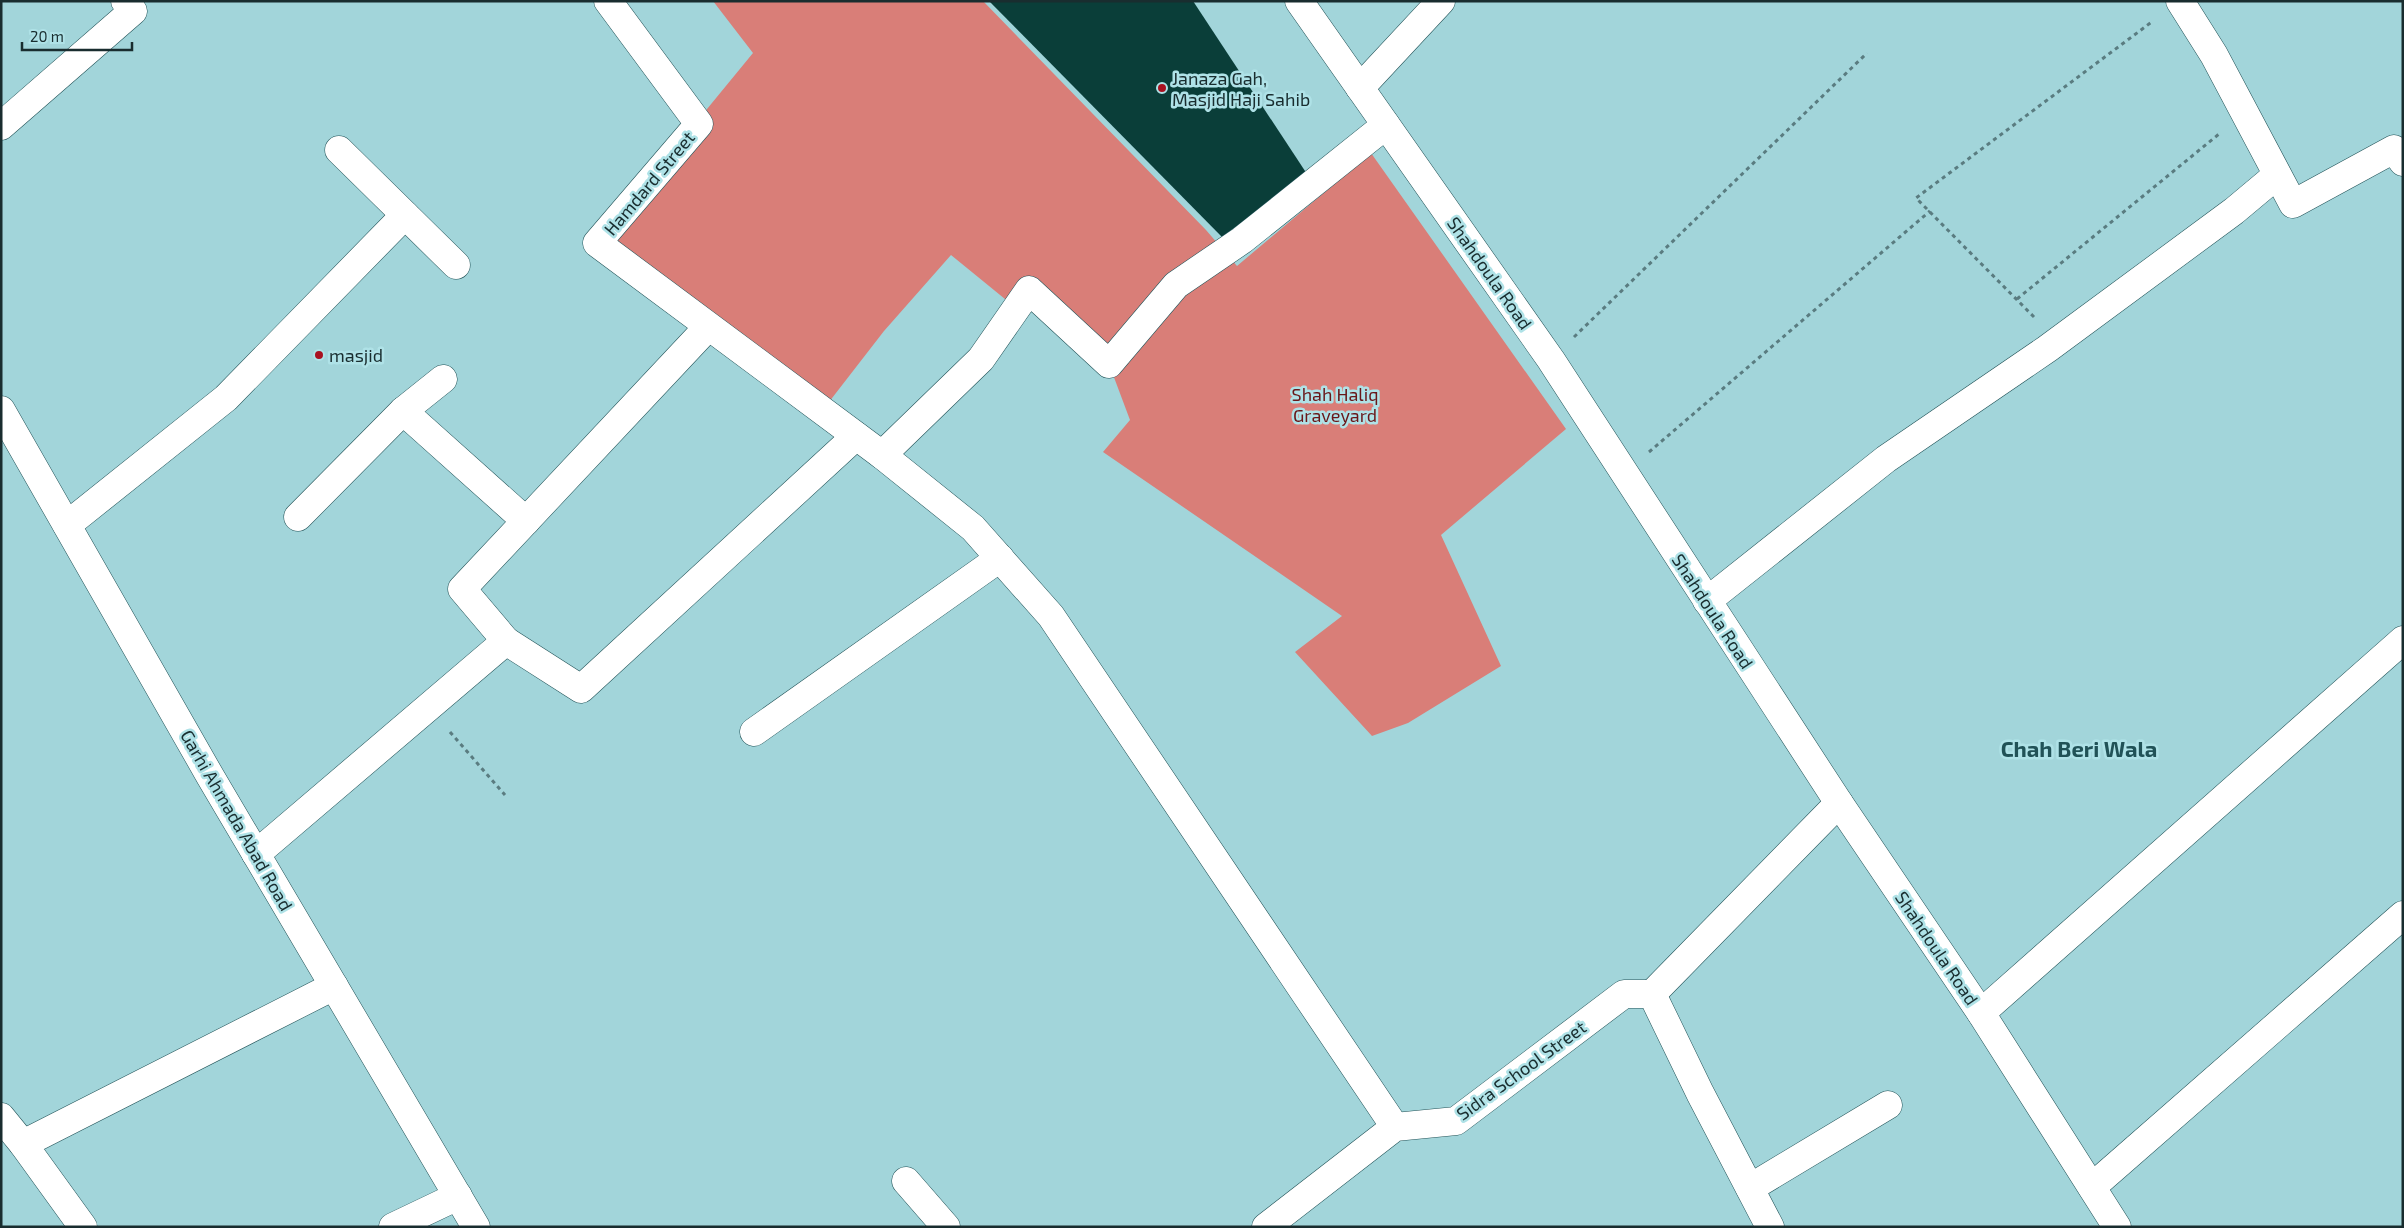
<svg xmlns="http://www.w3.org/2000/svg" width="2404" height="1228" viewBox="0 0 2404 1228" font-family="'Exo 2',sans-serif">
<rect width="100%" height="100%" fill="#a2d5da"/>
<path fill="#d97e78" d="M713 1H983L1206 230 1237 266 1371 153 1566 429 1441 535 1501 666 1408 723 1372 736 1295 652 1342 616 1103 452 1130 420 1109 364 1029 290 1016 308 951 255 884 331 822 411 597 243 753 53Z"/>
<path fill="#0a3e39" d="M989 1H1193L1307 174 1222 237Z"/>
<g fill="none" stroke-linecap="round" stroke-linejoin="round">
<defs>
<g id="minor">
<path d="M608 1 699 124 597 243 882 455 973 528 1051 616 1395 1127"/>
<path d="M2180 1 2214 55 2293 204 2394 149 2403 162"/>
<path d="M1360 88 1441 1"/>
<path d="M1 126 133 11 125 1"/>
<path d="M339 150 456 265"/>
<path d="M403 411 526 521"/>
<path d="M882 455 981 359 1029 290 1109 364 1176 285 1242 240 1386 125"/>
<path d="M298 517 403 411 443 379"/>
<path d="M67 525 226 398 405 215"/>
<path d="M1707 601 1886 459 2047 349 2234 211 2277 175"/>
<path d="M506 641 462 589 708 327"/>
<path d="M754 732 1000 558"/>
<path d="M256 854 506 641 581 689 856 436"/>
<path d="M1652 994 1839 803"/>
<path d="M1652 994 1700 1093 1770 1227"/>
<path d="M1981 1013 2403 640"/>
<path d="M1 1117 23 1144"/>
<path d="M906 1181 946 1227"/>
<path d="M2092 1187 2403 915"/>
<path d="M1750 1188 1888 1105"/>
<path d="M83 1227 23 1144 334 986"/>
<path d="M393 1227 458 1196"/>
<path d="M1266 1227 1395 1127 1456 1121 1624 994H1652"/>
</g>
<g id="tertiary">
<path d="M1299 1 1551 360 1839 803 1981 1013 2117 1227"/>
<path d="M1 410 210 776 476 1227"/>
</g>
</defs>
<use href="#minor" stroke="#225358" stroke-width="29"/>
<use href="#tertiary" stroke="#225358" stroke-width="29"/>
<g stroke="#5a7c80" stroke-width="3" stroke-dasharray="4 4" stroke-linecap="butt">
<path d="M2017 299 2219 134"/>
<path d="M2034 317 1916 198 2153 21"/>
<path d="M1574 337 1867 53"/>
<path d="M1649 452 1930 211"/>
<path d="M450 732 505 795"/>
</g>
<use href="#minor" stroke="#fff" stroke-width="28"/>
<use href="#tertiary" stroke="#fff" stroke-width="28"/>
</g>
<g fill="#a81120" stroke="#afe2e7" stroke-width="2">
<circle cx="1162" cy="88" r="5"/>
<circle cx="319" cy="355" r="5"/>
</g>
<g text-anchor="middle" dominant-baseline="central" stroke-width="5" stroke-linejoin="round" paint-order="stroke">
<g font-size="18" fill="#192d2f" stroke="#afe2e7" text-anchor="start">
<text x="1172" y="78">Janaza Gah,<tspan x="1172" dy="21">Masjid Haji Sahib</tspan></text>
<text x="329" y="355">masjid</text>
</g>
<g font-size="18" fill="#192d2f" stroke="#afe2e7">
<text transform="translate(649 183) rotate(-50)">Hamdard Street</text>
<text transform="translate(1490 273) rotate(55)">Shahdoula Road</text>
<text transform="translate(1713 611) rotate(57)">Shahdoula Road</text>
<text transform="translate(237 820) rotate(60)">Garhi Ahmada Abad Road</text>
<text transform="translate(1937 948) rotate(56)">Shahdoula Road</text>
<text transform="translate(1521 1070) rotate(-36)">Sidra School Street</text>
</g>
<g font-size="18" fill="#691719" stroke="#afe2e7">
<text x="1335" y="394">Shah Haliq<tspan x="1335" dy="21">Graveyard</tspan></text>
</g>
<g font-size="22" font-weight="bold" fill="#215257" stroke="#afe2e7">
<text x="2079" y="748">Chah Beri Wala</text>
</g>
</g>
<rect width="2404" height="1228" fill="none" stroke="#192d2f" stroke-width="5"/>
<path d="M22 42v8h110v-8" fill="none" stroke="#192d2f" stroke-width="2.5"/>
<text x="30" y="42" font-size="15" fill="#192d2f" stroke="#afe2e7" stroke-width="4" paint-order="stroke">20 m</text>
</svg>
